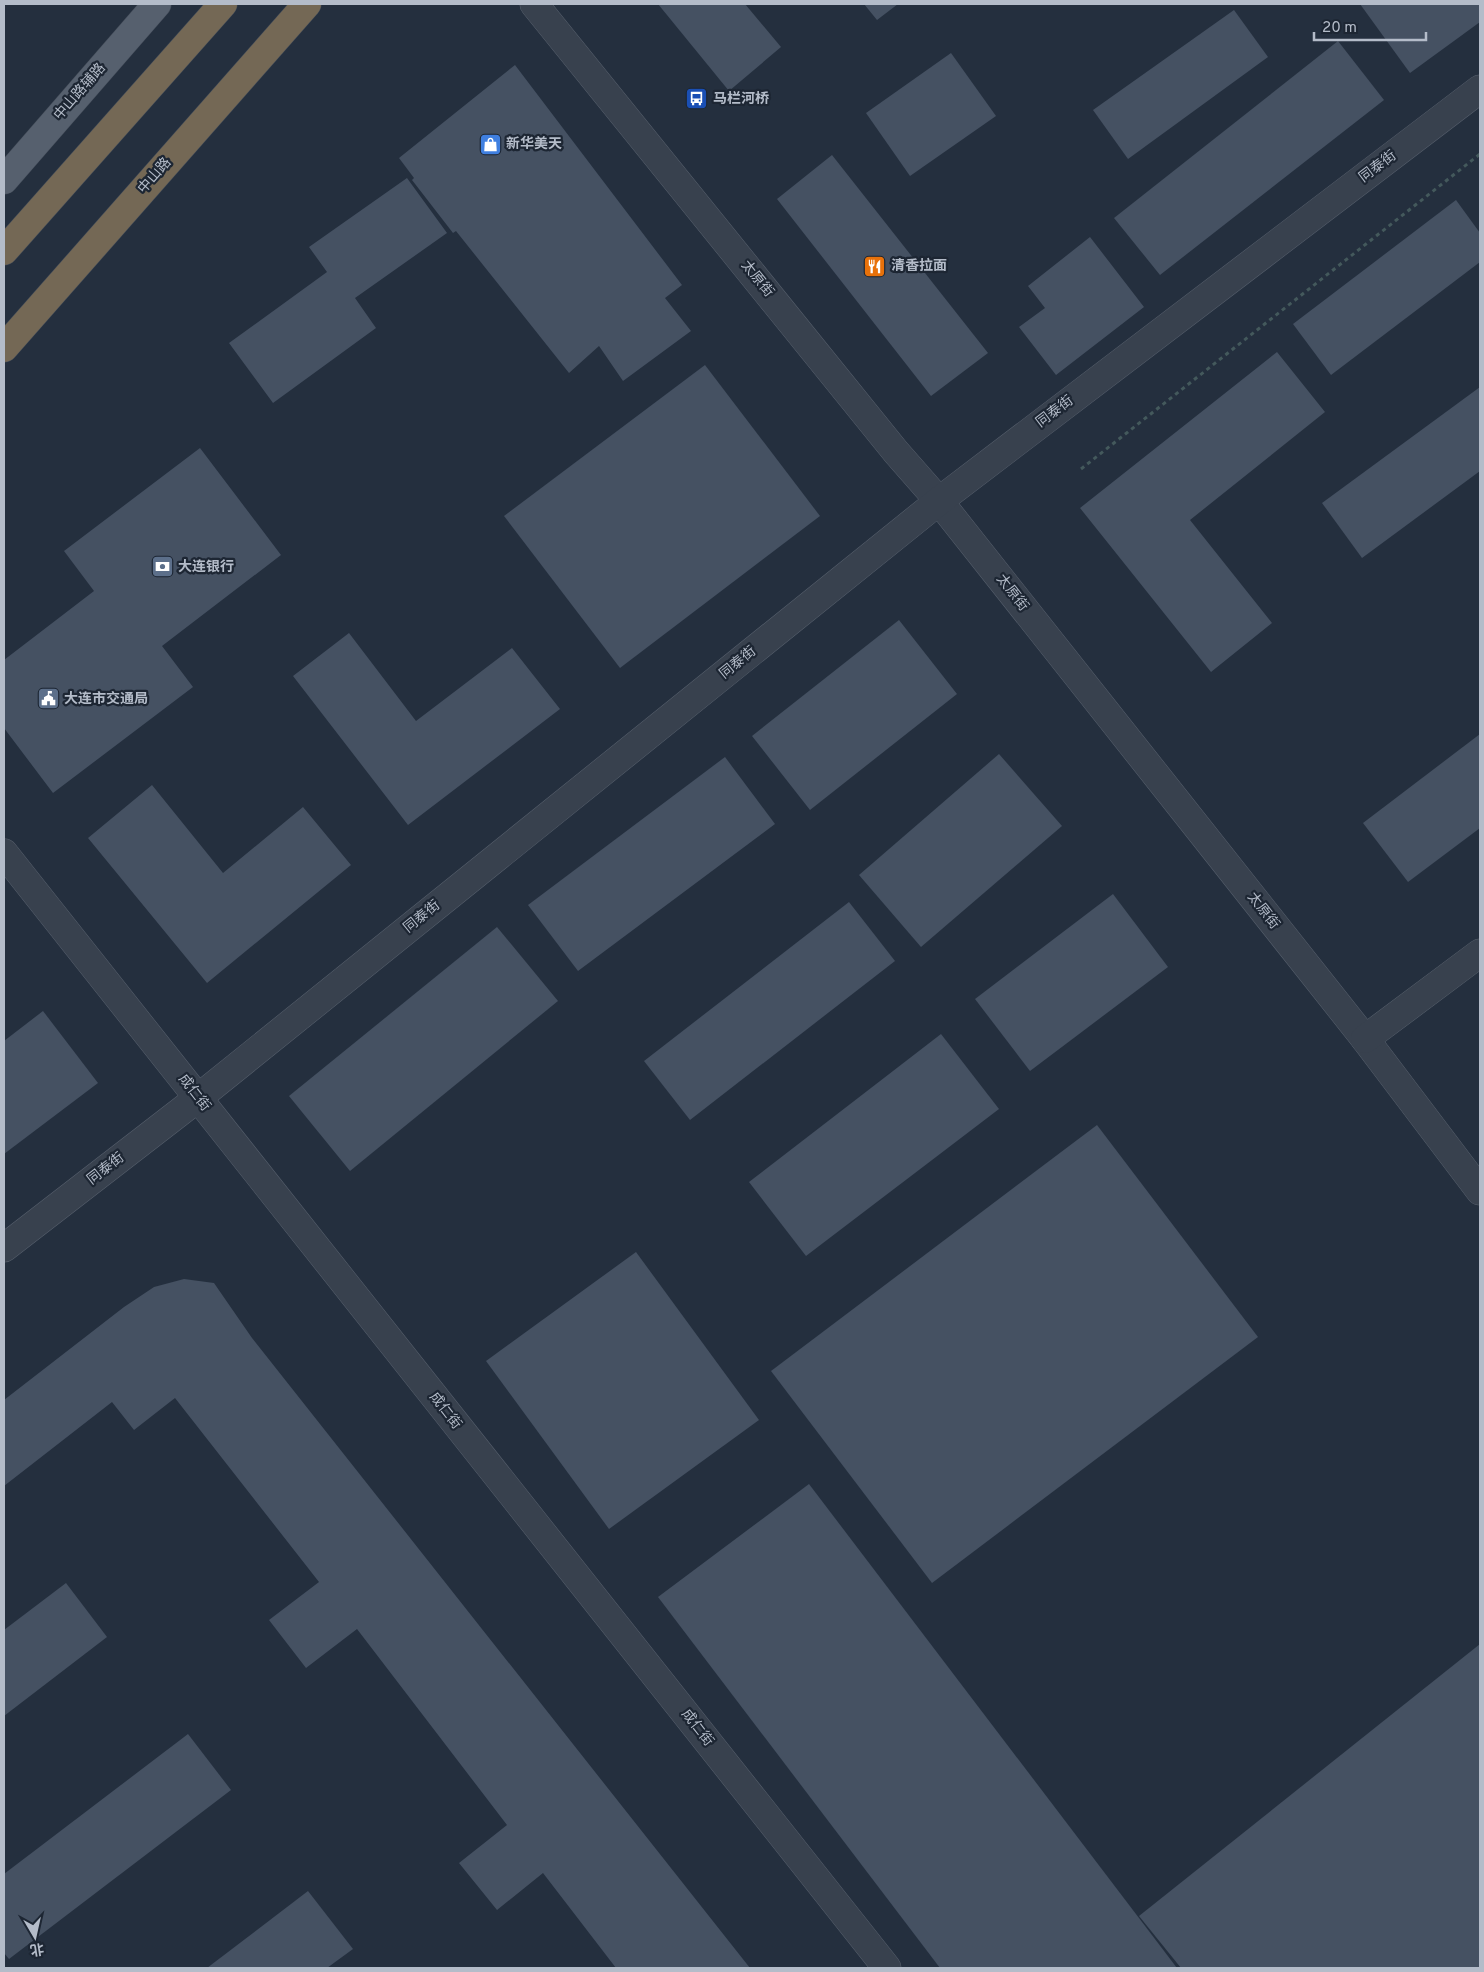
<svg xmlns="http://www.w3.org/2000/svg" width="1484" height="1972" viewBox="0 0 1484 1972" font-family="Overpass,'Noto Sans SC',sans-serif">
<rect width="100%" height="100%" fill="#242f3e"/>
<g fill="#455162">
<path d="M658 4H745L781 47 729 91Z"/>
<path d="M864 4H898L877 20Z"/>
<path d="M1360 4H1480V22L1410 73Z"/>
<path d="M1234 10 1268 57 1128 159 1093 110Z"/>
<path d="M1338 41 1384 100 1160 275 1114 218Z"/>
<path d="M951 53 996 116 910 176 866 113Z"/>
<path d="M515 65 682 285 665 298 691 331 623 381 599 346 569 373 456 231 453 233 412 180 414 178 399 158Z"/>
<path d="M832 155 988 353 931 396 777 199Z"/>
<path d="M407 178 447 233 355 298 376 328 273 403 229 343 327 272 309 247Z"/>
<path d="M1456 200 1480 233V262L1331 375 1293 324Z"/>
<path d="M1090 237 1144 307 1056 375 1019 327 1045 308 1028 286Z"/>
<path d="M1277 352 1325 412 1190 520 1272 623 1211 672 1080 508Z"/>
<path d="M705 365 820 516 620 668 504 516Z"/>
<path d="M1480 387V471L1362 558 1322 503Z"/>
<path d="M200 448 281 555 162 646 193 687 53 793 4 728V660L94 591 64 551Z"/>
<path d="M899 620 957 694 810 810 752 736Z"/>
<path d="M349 633 416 721 512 648 560 709 408 825 293 676Z"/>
<path d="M1480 734V828L1408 882 1363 823Z"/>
<path d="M999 754 1062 826 921 947 859 875Z"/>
<path d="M725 757 775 824 578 971 528 905Z"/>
<path d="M152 785 223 873 303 807 351 865 207 983 88 838Z"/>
<path d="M1113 894 1168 967 1030 1071 975 999Z"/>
<path d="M849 902 895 961 690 1120 644 1061Z"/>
<path d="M497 927 558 1001 350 1171 289 1096Z"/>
<path d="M43 1011 98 1083 4 1154V1041Z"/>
<path d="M941 1034 999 1109 806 1256 749 1182Z"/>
<path d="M1097 1125 1258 1337 932 1583 771 1371Z"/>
<path d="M636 1252 759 1420 609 1529 486 1361Z"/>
<path d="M184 1279 214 1283 252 1338 750 1968H616L543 1873 497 1910 459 1863 507 1825 357 1629 306 1668 269 1620 319 1582 175 1398 134 1430 112 1402 4 1486V1400L124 1307 154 1287Z"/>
<path d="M809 1484 1177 1968H940L658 1597Z"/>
<path d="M66 1583 107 1637 4 1716V1630Z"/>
<path d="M1480 1644V1968H1181L1139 1916Z"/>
<path d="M188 1734 231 1790 9 1959 4 1953V1874Z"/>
<path d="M308 1891 353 1949 327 1968H207Z"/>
</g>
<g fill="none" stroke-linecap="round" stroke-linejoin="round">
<defs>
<g id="minor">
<path d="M534 4 896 452 939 501 1365 1039 1480 1191"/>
<path d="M4 853 887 1968"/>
<path d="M1365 1039 1480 953"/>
<path d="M4 1248 198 1098 939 501 1480 89"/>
</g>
<path id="major" d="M4 180 157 4"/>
<g id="highway">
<path d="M4 251 223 4"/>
<path d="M4 348 307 4"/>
</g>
</defs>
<use href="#minor" stroke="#565f6c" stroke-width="29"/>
<use href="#major" stroke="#414a57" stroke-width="29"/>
<use href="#highway" stroke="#434c59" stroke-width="29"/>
<path stroke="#44595c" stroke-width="3" stroke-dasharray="4 4" stroke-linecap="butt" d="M1081 469 1480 154"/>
<use href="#minor" stroke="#38414e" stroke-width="28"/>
<use href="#major" stroke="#56606e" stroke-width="28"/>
<use href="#highway" stroke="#746855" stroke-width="28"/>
</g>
<defs>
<symbol id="bus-square" viewBox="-11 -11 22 22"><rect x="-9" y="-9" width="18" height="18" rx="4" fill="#1a4fb4" stroke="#1d2633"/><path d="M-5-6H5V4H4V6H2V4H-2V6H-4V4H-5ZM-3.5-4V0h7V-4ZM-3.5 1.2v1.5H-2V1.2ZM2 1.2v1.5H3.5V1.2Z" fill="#fff"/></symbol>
<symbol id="shop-square" viewBox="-11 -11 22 22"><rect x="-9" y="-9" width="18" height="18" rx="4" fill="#3f7fe0" stroke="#1d2633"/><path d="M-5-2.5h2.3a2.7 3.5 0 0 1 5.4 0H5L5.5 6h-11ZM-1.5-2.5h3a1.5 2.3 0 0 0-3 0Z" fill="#fff"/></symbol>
<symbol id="restaurant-square" viewBox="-11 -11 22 22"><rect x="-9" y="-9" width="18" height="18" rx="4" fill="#e8710a" stroke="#1d2633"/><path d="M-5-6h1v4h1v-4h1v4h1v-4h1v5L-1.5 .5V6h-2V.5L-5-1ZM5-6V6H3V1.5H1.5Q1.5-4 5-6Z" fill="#fff"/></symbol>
<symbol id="bank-square" viewBox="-11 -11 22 22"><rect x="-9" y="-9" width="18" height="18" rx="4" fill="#5c6f8a" stroke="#1d2633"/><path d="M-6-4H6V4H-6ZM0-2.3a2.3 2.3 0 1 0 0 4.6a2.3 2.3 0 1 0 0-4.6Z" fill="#fff"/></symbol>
<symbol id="civic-square" viewBox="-11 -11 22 22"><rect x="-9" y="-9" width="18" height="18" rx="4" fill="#5c6f8a" stroke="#1d2633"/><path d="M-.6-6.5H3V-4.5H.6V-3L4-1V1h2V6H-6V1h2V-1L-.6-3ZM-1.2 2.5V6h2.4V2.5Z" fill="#fff"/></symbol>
</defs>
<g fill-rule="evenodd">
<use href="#bus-square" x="684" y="86" width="25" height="25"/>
<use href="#shop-square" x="478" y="132" width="25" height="25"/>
<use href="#restaurant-square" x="862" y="254" width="25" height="25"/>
<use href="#bank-square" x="150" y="554" width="25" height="25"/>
<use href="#civic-square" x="36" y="686" width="25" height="25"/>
</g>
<g text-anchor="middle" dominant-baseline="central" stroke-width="4.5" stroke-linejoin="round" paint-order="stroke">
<g font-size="14" fill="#b4bcc9" stroke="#1d2633">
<text transform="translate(80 92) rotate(-49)">中山路辅路</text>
<text transform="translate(1378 167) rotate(-37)">同泰街</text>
<text transform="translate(155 176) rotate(-49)">中山路</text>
<text transform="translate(757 279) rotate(51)">太原街</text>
<text transform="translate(1055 412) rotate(-37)">同泰街</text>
<text transform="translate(1012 593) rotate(52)">太原街</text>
<text transform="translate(738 663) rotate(-39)">同泰街</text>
<text transform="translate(1263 911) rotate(52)">太原街</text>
<text transform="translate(422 917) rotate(-39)">同泰街</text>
<text transform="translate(194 1093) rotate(52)">成仁街</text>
<text transform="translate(106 1169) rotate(-38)">同泰街</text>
<text transform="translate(445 1411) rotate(52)">成仁街</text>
<text transform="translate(697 1728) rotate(52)">成仁街</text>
</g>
<g font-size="14" font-weight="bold" fill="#b4bcc9" stroke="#1d2633" text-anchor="start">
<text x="713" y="99">马栏河桥</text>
<text x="506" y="144">新华美天</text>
<text x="891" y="266">清香拉面</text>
<text x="178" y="567">大连银行</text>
<text x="64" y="699">大连市交通局</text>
</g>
</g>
<rect width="1484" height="1972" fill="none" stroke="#b4bcc9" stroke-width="10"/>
<g transform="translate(35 1937) rotate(171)" stroke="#1d2633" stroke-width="4" paint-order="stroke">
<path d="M0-4L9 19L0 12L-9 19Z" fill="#b4bcc9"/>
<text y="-8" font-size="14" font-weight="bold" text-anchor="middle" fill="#b4bcc9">北</text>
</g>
<path d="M1314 32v8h112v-8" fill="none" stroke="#b4bcc9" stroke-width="2.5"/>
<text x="1322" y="32" font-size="15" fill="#b4bcc9" stroke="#1d2633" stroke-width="4" paint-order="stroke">20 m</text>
</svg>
